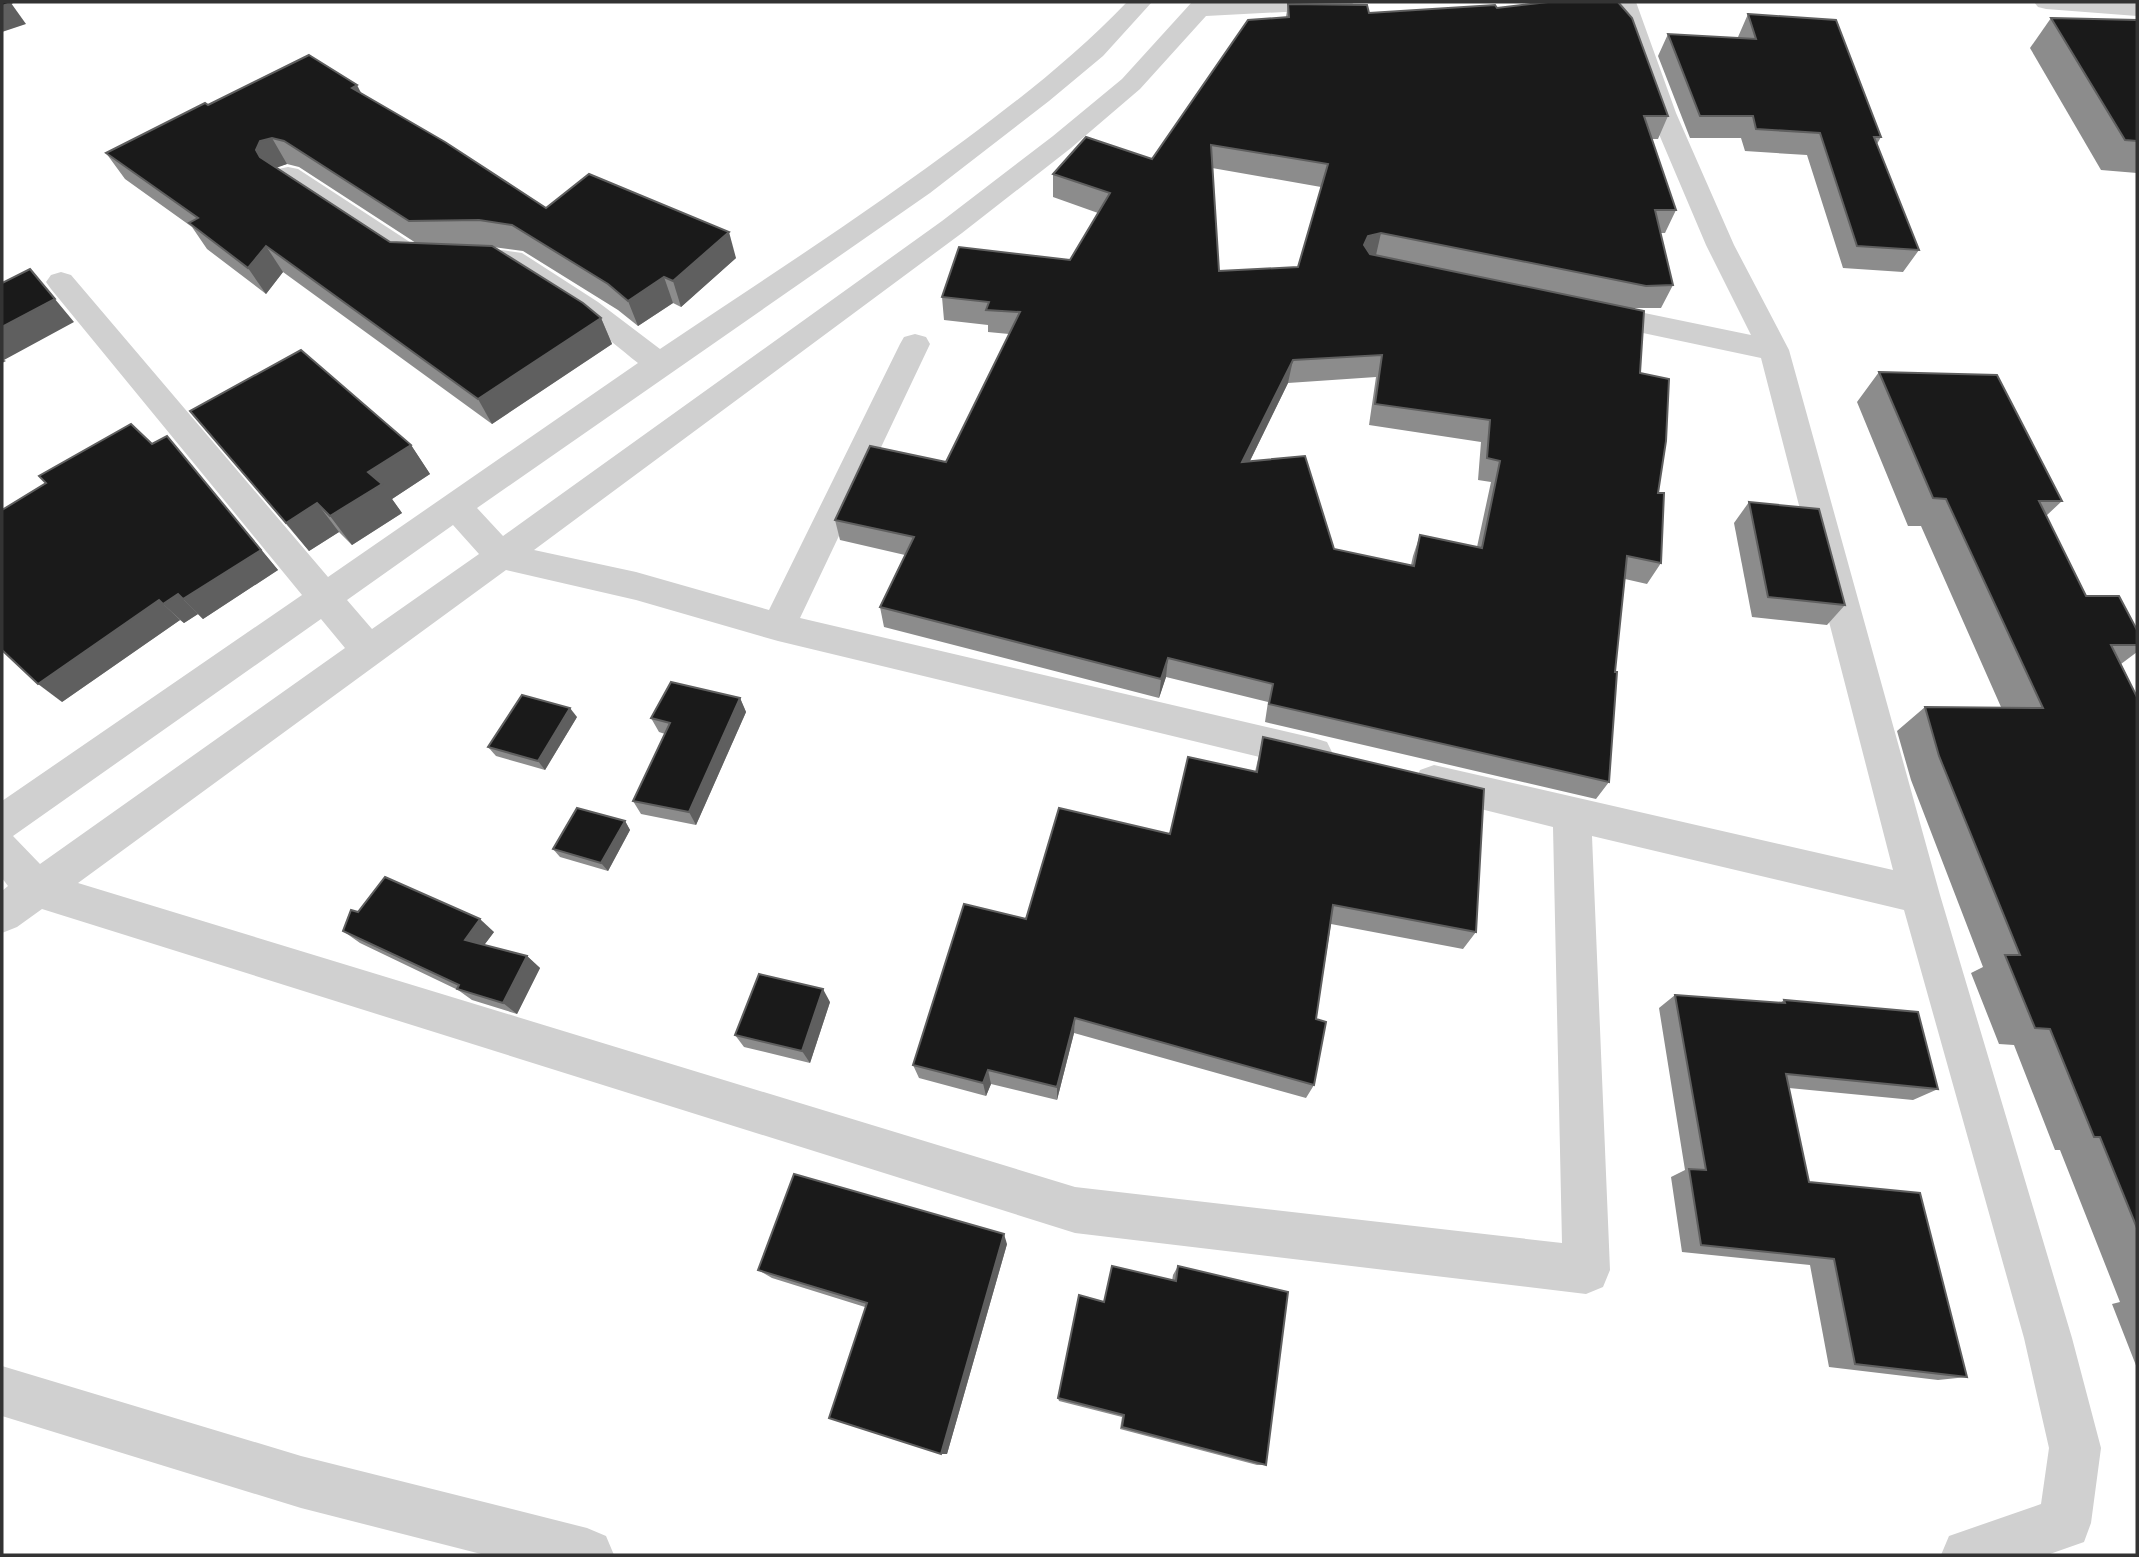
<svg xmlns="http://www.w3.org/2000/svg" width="2139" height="1557" viewBox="0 0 2139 1557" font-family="'Varela Round',sans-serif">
<rect width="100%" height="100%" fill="#fff"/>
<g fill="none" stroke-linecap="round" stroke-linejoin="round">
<g fill="#d0d0d0" fill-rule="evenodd">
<path d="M1127 2H1152L1103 56 1049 101 930 193 477 508 503 536 942 221 1053 136 1122 79 1192 2H1354L1350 7 1342 9 1206 16 1140 89 1071 148 962 233 534 550 636 572 769 610 900 344 904 337 915 334 926 337 930 344 800 618 1314 738 1327 742 1333 754 1327 766 1314 770 778 641 636 600 506 570 78 883 1075 1187 1562 1243 1553 827 1420 794 1415 782 1420 770 1434 765 1893 870 1761 358 1591 322 1580 319 1576 312 1580 305 1591 302 1751 335 1706 245 1650 113 1612 2H1636L1676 113 1734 245 1789 350 1940 895 2072 1338 2101 1448 2091 1523 2084 1542 2047 1555H1941L1949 1536 2041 1504 2049 1448 2024 1338 1904 910 1592 836 1610 1270 1603 1287 1586 1294 1075 1233 42 909 17 927 2 933V891L8 886 2 878V801L302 595 51 289 46 282 51 275 61 272 71 275 328 577 638 363C601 333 537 278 492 266L488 259 492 252 502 250 522 253 598 302 660 349C763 280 867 213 966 139 1025 95 1076 55 1127 2ZM453 525 479 554 372 629 347 600ZM321 619 345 648 40 864 13 836Z"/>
<path d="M2034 2H2137V16L2046 9 2038 7Z"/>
<path d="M288 167 298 169 422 250 426 257 422 264 412 266 402 264 278 181 274 175 278 169Z"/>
<path d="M2 1366 301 1456 587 1528 606 1536 614 1555H485L301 1508 2 1416Z"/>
</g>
</g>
<g fill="#8c8c8c" fill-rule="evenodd">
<path d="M1288 4 1369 13 1497 8 1668 116 1658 139H1652L1676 210 1665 233H1660L1673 285 1661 308H1635L1640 373 1658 493 1661 563 1647 584 1625 579 1615 672 1609 782 1596 799 1265 722 1268 702 1166 677 1159 698 884 627 880 607 905 555 840 540 835 520 946 462 1009 334 988 332V325L944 320 942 297 1070 260 1098 213 1053 197V174L1152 159 1286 17ZM1212 168 1321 187 1298 267 1219 271ZM1376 377 1369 425 1481 442 1478 480 1491 482 1477 547 1420 535 1413 556 1411 565 1334 549 1250 461 1288 383Z"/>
<path d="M1748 14 1881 137 1877 144 1919 250 1903 272 1843 268 1807 155 1745 151 1741 138H1690L1658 56 1668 34 1738 38V37Z"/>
<path d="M2051 18 2137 20V173L2101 170 2030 48Z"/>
<path d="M361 93 546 208 736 258 681 307 673 303 638 326 618 310 523 251 493 247 601 318 612 344 492 424 283 272 266 294 207 249 192 227 125 179 106 153 208 105ZM287 164 299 167 416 243 390 242 276 167Z"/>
<path d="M1879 372 2062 501 2046 516 2086 596 2137 630V652L2121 664 2137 697V1368L2112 1304 2120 1302 2060 1150H2055L2014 1045 1999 1044 1971 973 1983 967 1911 780 1897 731 1925 707H2001L1921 526H1908L1857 402Z"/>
<path d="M190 411 411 445 430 474 392 499 402 513 352 545 339 532 309 551Z"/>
<path d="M167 436 278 570 203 619 198 614 184 623 180 620 62 702 152 444Z"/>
<path d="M1749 502 1845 605 1827 625 1752 617 1734 523Z"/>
<path d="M740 698 746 712 696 825 641 814 633 801 665 734 659 732 651 718Z"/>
<path d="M577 717 545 770 496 756 488 747Z"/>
<path d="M1263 737 1476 932 1463 949 1331 924 1316 1019 1314 1085 1306 1098 1074 1033 1057 1100 991 1084 986 1096 919 1078 913 1065 1026 919 1170 834 1255 772Z"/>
<path d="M625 821 630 830 608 871 560 857 553 849Z"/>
<path d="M358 912 494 932 484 945 527 956 540 968 517 1014 472 1000 458 990 360 943 343 931Z"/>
<path d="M1675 995 1780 1003 1784 1000 1938 1089 1913 1100 1789 1088 1809 1182 1967 1377 1938 1380 1829 1367 1810 1265 1682 1252 1671 1177 1685 1170 1659 1008Z"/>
<path d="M830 1002 810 1063 744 1047 735 1035Z"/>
<path d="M1007 1244 947 1454H941L865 1307 772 1278 758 1270Z"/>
<path d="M1178 1266 1266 1465H1257L1120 1429 1122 1417 1059 1401 1058 1398 1104 1302 1172 1281 1173 1275Z"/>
</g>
<g fill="#5f5f5f">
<path d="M11 3 26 24 2 32V6Z"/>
<path d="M357 85 371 112 352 88Z"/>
<path d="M272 138 287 164 276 168 272 176 256 150 260 141Z"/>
<path d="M729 232 736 258 681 307 673 281Z"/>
<path d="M1381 233 1376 255 1363 259 1364 245 1368 236Z"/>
<path d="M266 246 283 272 266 294 248 268Z"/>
<path d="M30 269 74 322 4 360 6 361 2 363V327Z"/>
<path d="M664 277 673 303 638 326 628 301Z"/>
<path d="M601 318 612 344 492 424 478 399Z"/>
<path d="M1293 360 1288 383 1239 483 1242 462Z"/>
<path d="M167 436 278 570 203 619 183 599Z"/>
<path d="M411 445 430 474 392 499 402 513 352 545 330 516 368 472Z"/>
<path d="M317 503 339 532 309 551 286 523Z"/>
<path d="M178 594 198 614 184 623 163 604Z"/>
<path d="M159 600 180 620 62 702 38 684Z"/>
<path d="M1168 658 1166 677 1159 698 1161 679Z"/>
<path d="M740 698 746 712 696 825 689 812Z"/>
<path d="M570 708 577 717 545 770 538 761Z"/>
<path d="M625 821 630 830 608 871 601 863Z"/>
<path d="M480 919 494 932 479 952 465 940Z"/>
<path d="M527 956 540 968 517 1014 503 1003Z"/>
<path d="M823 989 830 1002 810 1063 802 1051Z"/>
<path d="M1075 1018 1074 1033 1057 1100V1087Z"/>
<path d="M988 1070 991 1084 986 1096 983 1083Z"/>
<path d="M1004 1234 1007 1244 947 1454H941Z"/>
</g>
<g fill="#1a1a1a" stroke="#5f5f5f" stroke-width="2" fill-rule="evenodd">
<path d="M2 2H10L11 3 2 6Z"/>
<path d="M1548 2H1618L1632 18 1668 116H1644L1676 210H1655L1673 285 1646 286 1381 233 1368 236 1364 245 1370 254 1644 311 1640 373 1669 379 1666 441 1658 493H1664L1661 563 1627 556 1615 672H1617L1609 782 1269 704 1273 684 1168 658 1161 679 880 607 914 537 835 520 870 446 946 462 1020 312 986 310 989 302 942 297 959 247 1070 260 1110 193 1053 174 1086 137 1152 159 1248 20 1289 17 1288 4 1367 5 1369 13 1495 5 1497 8ZM1211 145 1328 164 1298 267 1219 271ZM1382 355 1375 404 1490 420 1487 458 1500 461 1482 548 1420 535 1414 566 1334 549 1305 456 1242 462 1293 360Z"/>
<path d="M1748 14 1836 20 1881 137H1874L1919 250 1857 246 1820 133 1756 129 1753 116H1700L1668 34 1756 39Z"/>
<path d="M2051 18 2137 20V141L2125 140Z"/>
<path d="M309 55 357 85 352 88 445 142 546 208 589 174 729 232 673 281 664 277 628 301 608 284 512 225 479 220 409 221 284 141 272 138 260 141 256 150 260 157 390 242 492 246 583 303 601 318 478 399 266 246 248 268 189 223 198 218 106 153 205 103 208 105Z"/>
<path d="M30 269 55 299 2 327V283Z"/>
<path d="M301 350 411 445 368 472 382 484 330 516 317 503 286 523 190 411Z"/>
<path d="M1879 372 1997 375 2062 501H2039L2086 596H2119L2137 630V645H2111L2137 697V1228L2100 1137H2094L2050 1029 2035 1028 2005 955H2020L1939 756 1925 707 2043 708 1946 499 1933 498Z"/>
<path d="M131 424 152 444 167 436 261 550 183 599 178 594 163 604 159 600 38 684 2 650V510L46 483 39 476Z"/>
<path d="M1749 502 1819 509 1845 605 1768 597Z"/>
<path d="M671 682 740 698 689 812 633 801 670 723 651 718Z"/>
<path d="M522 695 570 708 538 761 488 747Z"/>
<path d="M1263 737 1484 789 1476 932 1333 905 1316 1019 1326 1022 1314 1085 1075 1018 1057 1087 988 1070 983 1083 913 1065 964 904 1026 919 1059 808 1170 834 1188 757 1257 772Z"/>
<path d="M577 808 625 821 601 863 553 849Z"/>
<path d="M385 877 480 919 465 940 527 956 503 1003 457 989 459 985 343 931 351 910 358 912Z"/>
<path d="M759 974 823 989 802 1051 735 1035Z"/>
<path d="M1675 995 1785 1003 1784 1000 1918 1012 1938 1089 1786 1074 1809 1182 1920 1193 1967 1377 1855 1364 1834 1259 1701 1245 1689 1169 1706 1170Z"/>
<path d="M794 1174 1004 1234 941 1454 829 1418 867 1303 758 1270Z"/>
<path d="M1112 1266 1176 1281 1178 1266 1288 1292 1266 1465 1122 1427 1124 1415 1058 1398 1079 1295 1104 1302Z"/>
</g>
<rect width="2139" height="1557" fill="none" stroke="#333333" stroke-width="7"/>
</svg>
